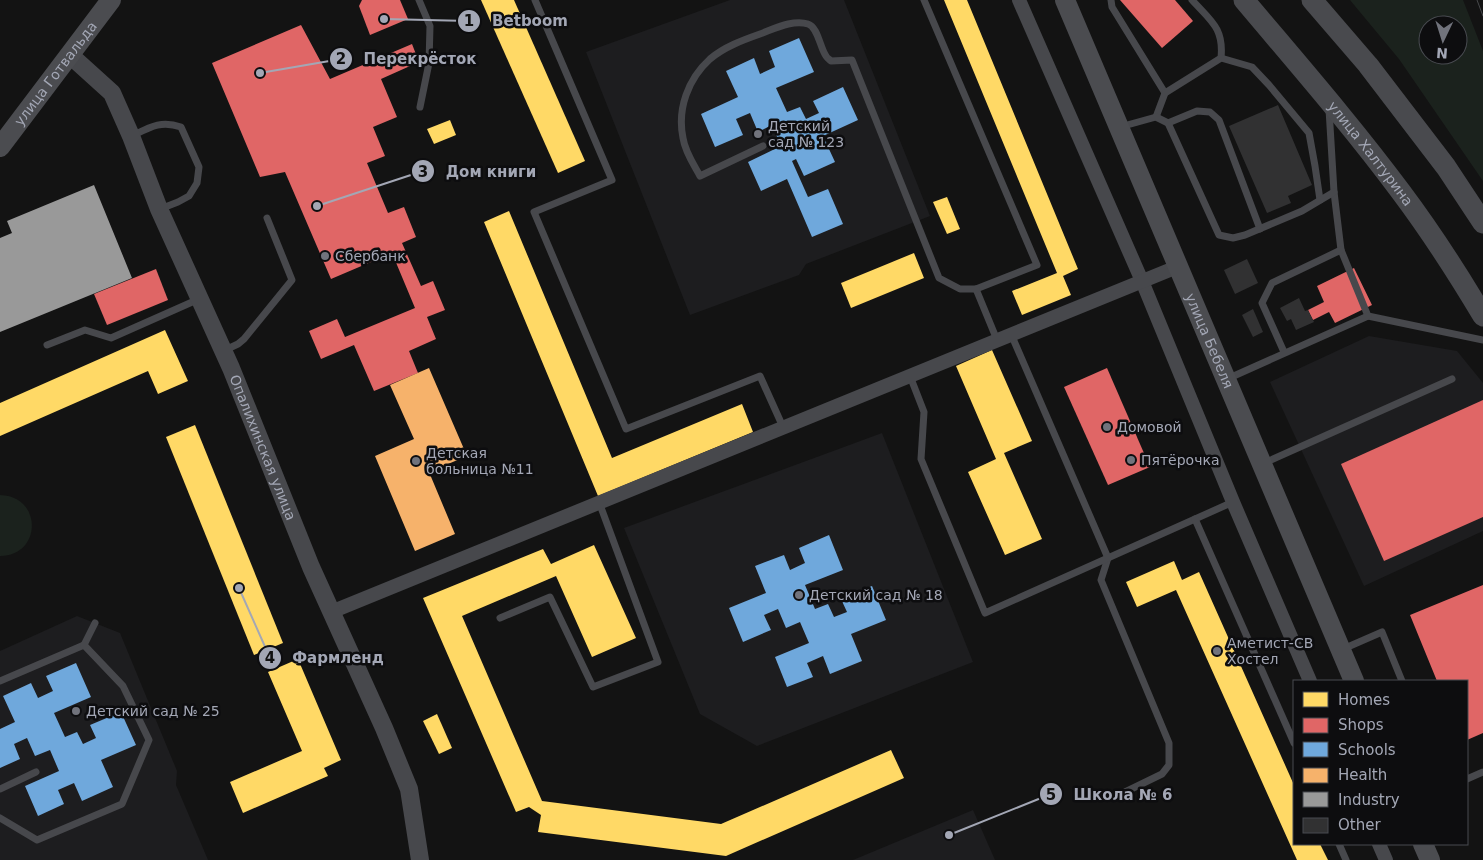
<svg xmlns="http://www.w3.org/2000/svg" width="1483" height="860" viewBox="0 0 1483 860" font-family="'DejaVu Sans',sans-serif">
<rect width="100%" height="100%" fill="#131313"/>
<g fill="#1d1d1f">
<path d="M730 0H844L930 216 806 264 799 275 690 315 586 52Z"/>
<path d="M1369 336 1457 351 1483 383V531L1364 586 1270 382Z"/>
<path d="M882 433 973 662 757 746 700 714 624 528Z"/>
<path d="M77 616 120 633 177 771 176 785 208 860H0V651Z"/>
<path d="M973 810 995 860H853Z"/>
</g>
<g fill="#1b221d" fill-rule="evenodd">
<path d="M1350 0H1463L1483 51V181L1399 59ZM1428 25H1458V55H1428Z"/>
<path d="M0 495C43 496 42 556 0 556Z"/>
</g>
<g fill="#ffd966">
<path d="M481 0H514L585 161 558 173Z"/>
<path d="M944 0H967L1078 269 1063 276 1071 295 1022 315 1012 291 1057 273Z"/>
<path d="M450 120 456 135 434 144 427 129Z"/>
<path d="M947 197 960 229 947 234 933 202Z"/>
<path d="M509 211 612 458 742 404 753 432 598 496 484 222Z"/>
<path d="M914 253 924 278 851 308 841 283Z"/>
<path d="M165 330 188 381 158 394 148 371 0 436V403Z"/>
<path d="M992 350 1032 441 1004 453 1042 539 1005 555 968 472 996 459 956 366Z"/>
<path d="M195 425 283 643 254 655 166 437Z"/>
<path d="M594 545 636 638 592 657 556 576 462 616 542 801 721 824 891 750 904 778 726 856 538 832 541 815 529 807 516 812 423 598 543 549 551 564Z"/>
<path d="M1174 561 1182 580 1199 572 1294 785V844H1320L1328 860H1297L1176 590 1137 607 1126 582Z"/>
<path d="M298 659 341 760 324 768 328 776 243 813 230 782 302 751 268 672Z"/>
<path d="M437 714 452 748 439 754 423 721Z"/>
</g>
<g fill="#e06666">
<path d="M362 0H400L408 19 370 35 359 6Z"/>
<path d="M1120 0H1175L1193 21 1162 48Z"/>
<path d="M301 25 330 79 412 44 419 62 381 79 397 117 373 127 385 156 367 163 388 213 404 207 416 237 402 243 421 286 433 281 445 310 427 317 436 339 409 351 418 373 374 391 354 345 321 359 309 331 337 319 345 337 415 308 392 253 331 279 285 172 260 177 212 63Z"/>
<path d="M1354 268 1372 305 1335 323 1329 312 1313 320 1308 310 1324 302 1317 286Z"/>
<path d="M156 269 168 300 107 325 94 294Z"/>
<path d="M1107 368 1150 467 1108 485 1064 387Z"/>
<path d="M1483 400V517L1384 561 1341 464Z"/>
<path d="M1483 585V733L1467 740V681H1437L1410 615Z"/>
</g>
<g fill="#6fa8dc">
<path d="M799 38 814 72 776 88 787 112 800 107 806 119 819 113 813 101 843 87 858 120 823 136 835 162 804 176 796 159 792 161 808 197 828 189 843 224 812 237 787 179 761 191 748 162 781 146 772 125 758 132 750 113 736 119 743 135 715 147 701 114 738 97 726 71 754 58 760 74 775 67 769 51Z"/>
<path d="M829 535 843 570 805 585 815 609 828 604 834 617 847 612 841 599 872 586 886 620 851 634 862 661 830 674 823 656 807 663 813 677 787 687 775 657 809 643 800 622 786 628 778 609 764 615 771 630 743 642 729 608 766 593 755 566 784 555 790 570 805 563 799 548Z"/>
<path d="M76 663 91 697 54 713 65 737 77 732 83 744 96 738 90 725 121 712 136 745 101 760 113 787 82 801 74 783 58 790 64 804 38 816 25 786 59 771 50 750 35 756 27 738 14 744 20 759 0 768V729L15 722 3 696 31 683 38 698 53 691 46 676Z"/>
</g>
<path fill="#f6b26b" d="M429 368 467 456 429 472 455 534 415 551 375 456 414 439 390 385Z"/>
<path fill="#999" d="M94 185 132 278 0 332V238L12 233 7 221Z"/>
<g fill="#313132">
<path d="M1278 105 1312 185 1288 196 1291 203 1267 213 1229 126Z"/>
<path d="M1247 259 1258 283 1235 294 1224 270Z"/>
<path d="M1299 298 1305 311 1308 310 1314 322 1296 330 1291 319 1287 321 1280 308Z"/>
<path d="M1253 309 1263 332 1253 337 1242 315Z"/>
</g>
<g fill="none" stroke-linecap="round" stroke-linejoin="round">
<g stroke="#47484c" stroke-width="7">
<path d="M419 0 430 26 429 63 420 107"/>
<path d="M535 0 612 180 534 212 626 429 760 376 783 427"/>
<path d="M924 0 1037 265 976 289 997 340"/>
<path d="M1111 0 1112 7 1165 93"/>
<path d="M1192 0C1211 21 1224 28 1221 58"/>
<path d="M1329 109 1334 192 1341 250 1368 316 1483 340"/>
<path d="M1156 117 1165 93 1221 58 1252 67 1269 85 1309 133 1315 166 1320 200"/>
<path d="M1168 123 1197 111 1210 112 1219 120 1260 229"/>
<path d="M1120 127 1156 117 1168 123 1219 235 1233 238 1245 235 1302 211 1334 192"/>
<path d="M132 136C150 127 161 120 181 127L199 167 197 183 189 196 178 202 160 209"/>
<path d="M763 146 700 176C694 165 685 152 683 138 677 109 688 79 710 59 724 47 743 40 760 34 774 29 793 19 808 24 818 27 820 48 826 56 826 57 830 60 831 61L852 60 939 278 960 289H976"/>
<path d="M1011 334 1108 558 1101 580 1169 743V765L1162 774 1125 792"/>
<path d="M47 345 85 330 111 338 199 299"/>
<path d="M223 351 238 344 244 339 292 280 267 218"/>
<path d="M1284 352 1262 303 1272 283 1341 250"/>
<path d="M910 376 924 412 921 459 985 613 1233 502"/>
<path d="M1227 379 1368 316"/>
<path d="M1262 464 1452 379"/>
<path d="M1195 519 1294 743"/>
<path d="M500 618 550 597 593 687 658 662 599 502"/>
<path d="M1343 649 1382 632 1402 681"/>
<path d="M0 681 84 645"/>
<path d="M1467 779 1483 772"/>
<path d="M0 789 36 772"/>
<path d="M0 818 37 840 122 804 149 740 123 686 84 645 95 623"/>
<path d="M1339 844 1346 860"/>
</g>
<g stroke="#47484c" stroke-width="14">
<path d="M1019 0 1142 281 1233 502 1310 681"/>
<path d="M331 612 1177 267"/>
<path d="M1379 844 1386 860"/>
</g>
<path stroke="#47484c" stroke-width="18" id="s1" d="M70 55 112 93 131 136 159 209 231 368 311 567 384 728 409 789 420 860"/>
<g stroke="#4b4c50" stroke-width="20">
<path id="s2" d="M1065 0 1354 681"/>
<path id="s3" d="M0 147 111 0"/>
<path d="M1423 844 1430 860"/>
</g>
<g stroke="#494a4e" stroke-width="21">
<path id="s4" d="M1244 0C1297 63 1352 126 1401 192 1431 232 1458 274 1483 316"/>
<path d="M1312 0 1368 65 1446 167 1483 223"/>
</g>
<path stroke="#47494c" stroke-width="1" d="M1477 0 1483 16"/>
</g>
<g fill="#71737c" stroke="#0d0d0f" stroke-width="2">
<circle cx="758" cy="134" r="5"/>
<circle cx="325" cy="256" r="5"/>
<circle cx="1107" cy="427" r="5"/>
<circle cx="1131" cy="460" r="5"/>
<circle cx="416" cy="461" r="5"/>
<circle cx="799" cy="595" r="5"/>
<circle cx="1217" cy="651" r="5"/>
<circle cx="76" cy="711" r="5"/>
</g>
<g text-anchor="middle" dominant-baseline="central" stroke-width="5" stroke-linejoin="round" paint-order="stroke">
<g font-size="14" fill="#a3a7b5" stroke="#0d0d0f">
<text stroke="none"><textPath href="#s3" startOffset="92">улица Готвальда</textPath></text>
<text stroke="none"><textPath href="#s4" startOffset="199">улица Халтурина</textPath></text>
<text stroke="none"><textPath href="#s2" startOffset="370">улица Бебеля</textPath></text>
<text stroke="none"><textPath href="#s1" startOffset="442">Опалихинская улица</textPath></text>
</g>
<g font-size="14" fill="#a3a7b5" stroke="#0d0d0f" text-anchor="start">
<text x="768" y="126">Детский<tspan x="768" dy="16">сад № 123</tspan></text>
<text x="335" y="256">Сбербанк</text>
<text x="1117" y="427">Домовой</text>
<text x="426" y="453">Детская<tspan x="426" dy="16">больница №11</tspan></text>
<text x="1141" y="460">Пятёрочка</text>
<text x="809" y="595">Детский сад № 18</text>
<text x="1227" y="643">Аметист-СВ<tspan x="1227" dy="16">Хостел</tspan></text>
<text x="86" y="711">Детский сад № 25</text>
</g>
</g>
<path fill="none" stroke="#a3a7b5" stroke-width="2" d="M384 19L469 21M260 73L341 59M317 206L423 171M239 588L270 658M949 835L1051 794"/>
<g fill="#a3a7b5" stroke="#0d0d0f" stroke-width="2">
<circle cx="384" cy="19" r="5"/>
<circle cx="260" cy="73" r="5"/>
<circle cx="317" cy="206" r="5"/>
<circle cx="239" cy="588" r="5"/>
<circle cx="949" cy="835" r="5"/>
<circle cx="469" cy="21" r="12"/>
<circle cx="341" cy="59" r="12"/>
<circle cx="423" cy="171" r="12"/>
<circle cx="270" cy="658" r="12"/>
<circle cx="1051" cy="794" r="12"/>
</g>
<g font-size="15" text-anchor="middle" font-weight="bold" fill="#111">
<text x="469" y="26">1</text>
<text x="341" y="64">2</text>
<text x="423" y="177">3</text>
<text x="270" y="663">4</text>
<text x="1051" y="800">5</text>
</g>
<g font-size="15" text-anchor="middle" font-weight="bold" fill="#a3a7b5" stroke="#0d0d0f" stroke-width="5" stroke-linejoin="round" paint-order="stroke">
<text x="530" y="26">Betboom</text>
<text x="420" y="64">Перекрёсток</text>
<text x="491" y="177">Дом книги</text>
<text x="338" y="663">Фармленд</text>
<text x="1123" y="800">Школа № 6</text>
</g>
<rect x="1293" y="680" width="175" height="165" fill="#0d0d0f" stroke="#494b51"/>
<rect x="1303" y="692" width="25" height="15" fill="#ffd966" stroke="#494b51"/>
<text x="1338" y="705" font-size="15" fill="#a3a7b5">Homes</text>
<rect x="1303" y="718" width="25" height="15" fill="#e06666" stroke="#494b51"/>
<text x="1338" y="730" font-size="15" fill="#a3a7b5">Shops</text>
<rect x="1303" y="742" width="25" height="15" fill="#6fa8dc" stroke="#494b51"/>
<text x="1338" y="755" font-size="15" fill="#a3a7b5">Schools</text>
<rect x="1303" y="768" width="25" height="15" fill="#f6b26b" stroke="#494b51"/>
<text x="1338" y="780" font-size="15" fill="#a3a7b5">Health</text>
<rect x="1303" y="792" width="25" height="15" fill="#999999" stroke="#494b51"/>
<text x="1338" y="805" font-size="15" fill="#a3a7b5">Industry</text>
<rect x="1303" y="818" width="25" height="15" fill="#313132" stroke="#494b51"/>
<text x="1338" y="830" font-size="15" fill="#a3a7b5">Other</text>
<g transform="translate(1443 40) rotate(184)"><circle r="24" fill="#0d0d0f" stroke="#494b51"/>
<path d="M0-4L9 19L0 12L-9 19Z" fill="#71737c"/>
<text y="-8" font-size="14" font-weight="bold" text-anchor="middle" fill="#a3a7b5">N</text>
</g>
</svg>
